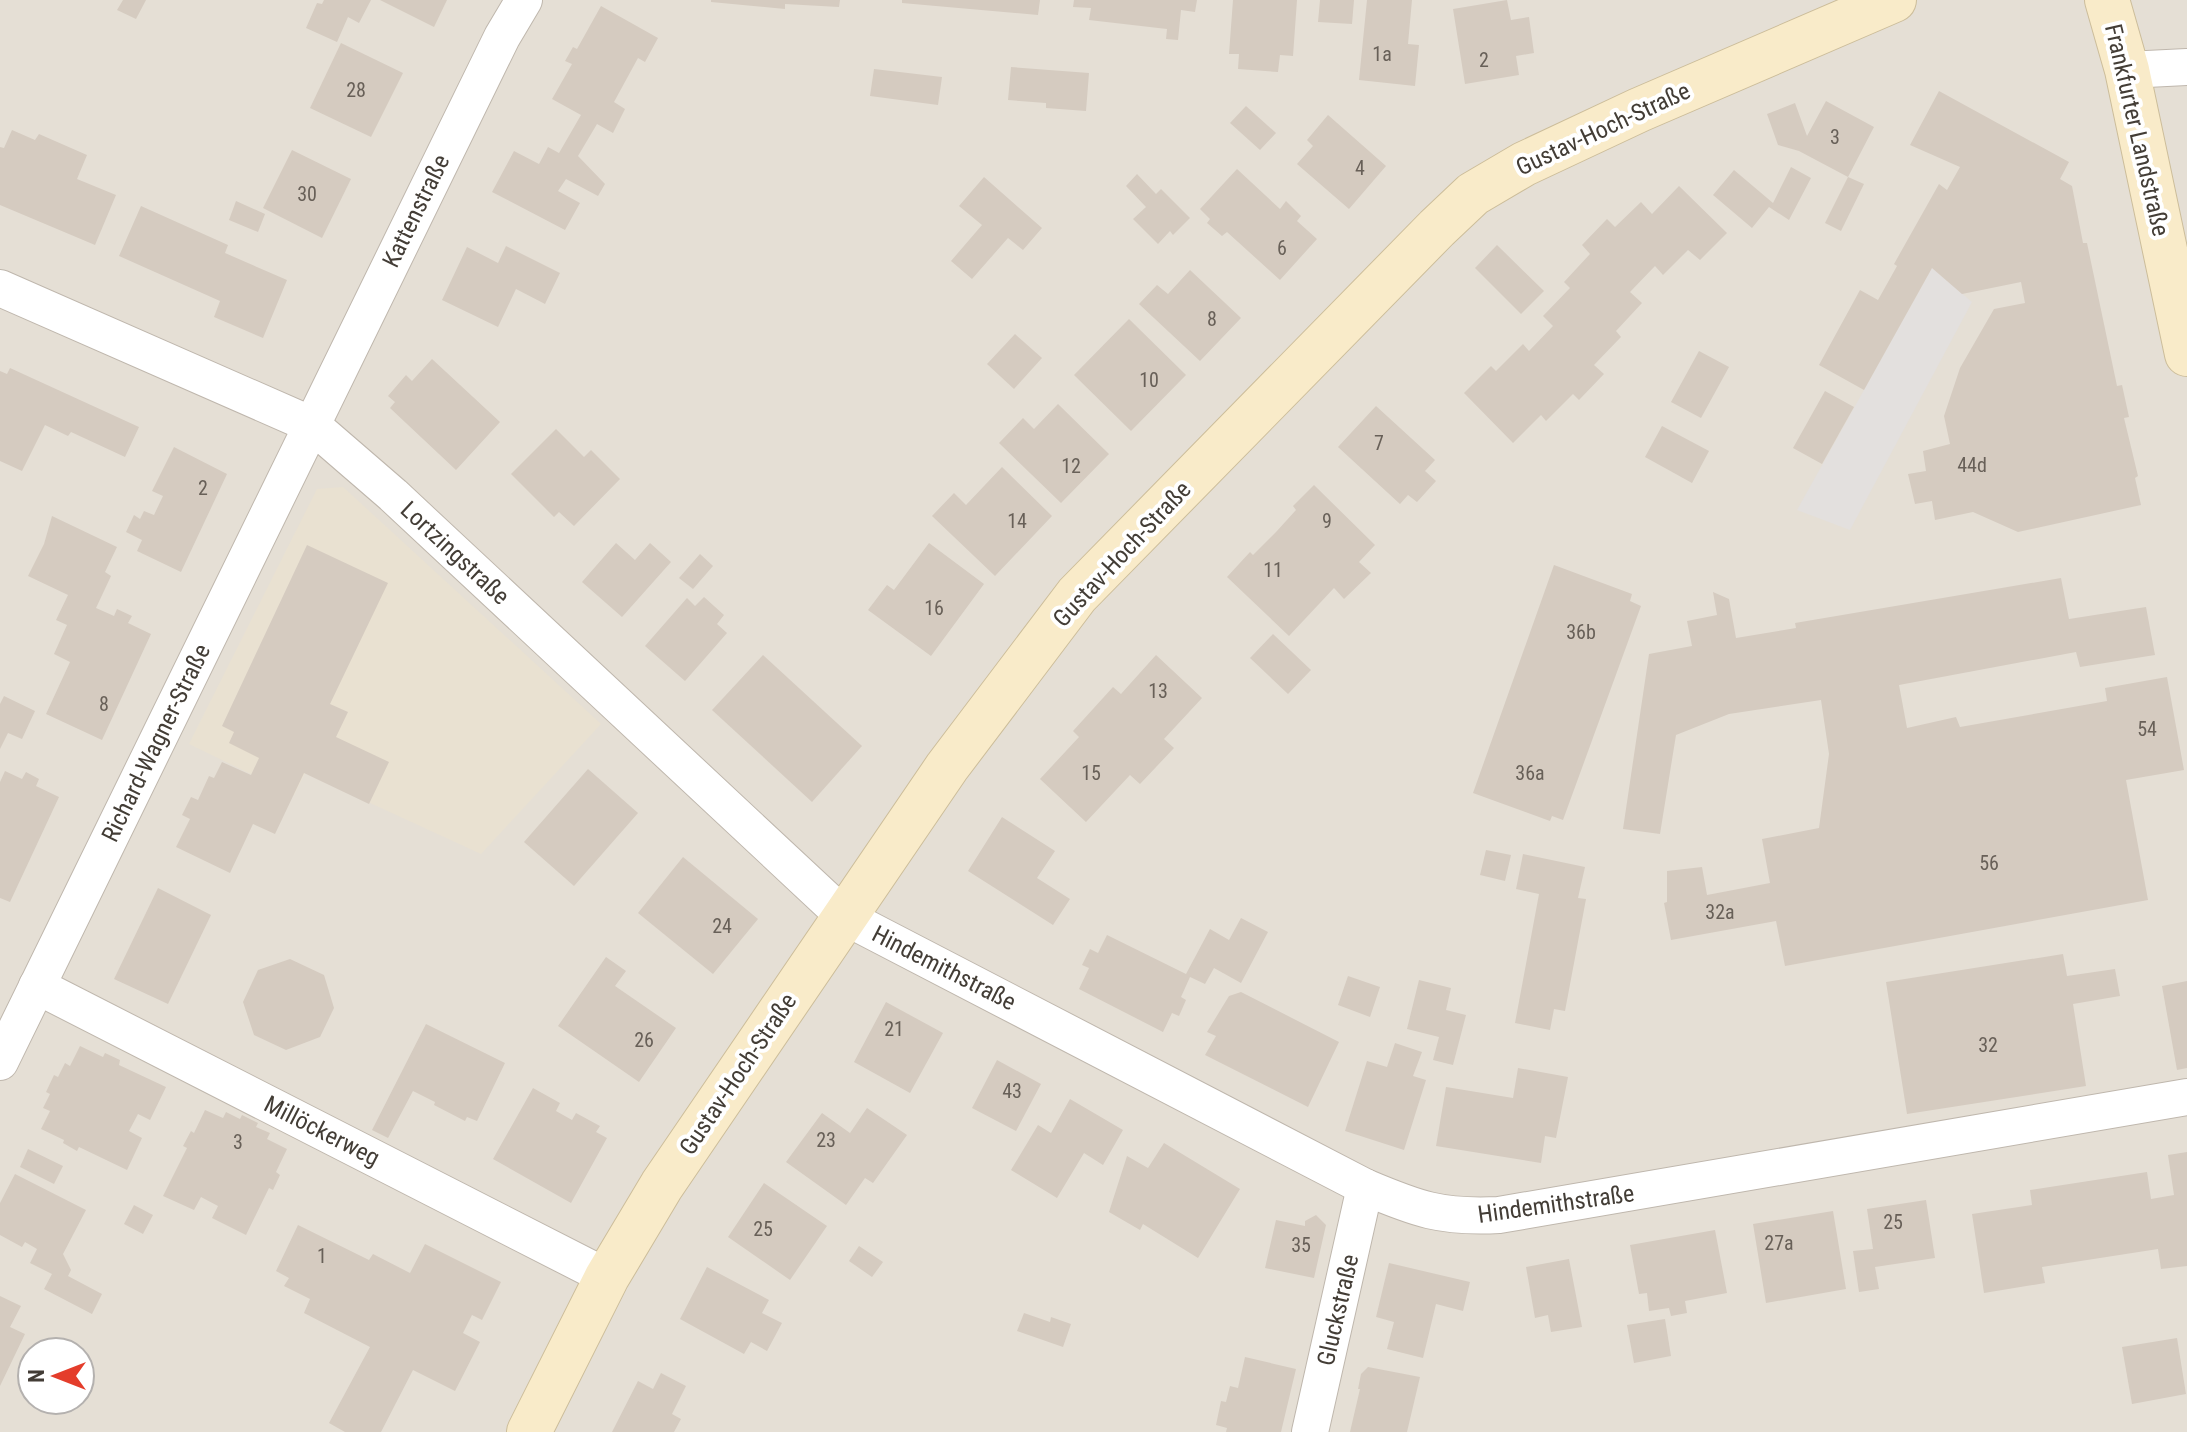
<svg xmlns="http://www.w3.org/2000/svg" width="2187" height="1432" viewBox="0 0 2187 1432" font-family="'Roboto Condensed',sans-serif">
<rect width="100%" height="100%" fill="#f1ede6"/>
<path fill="#e5dfd5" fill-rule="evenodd" d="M0 0H2187V1432H0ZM32 1352H80V1400H32Z"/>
<path fill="#e9e1d1" d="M343 487 601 724 481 854 305 773 294 795 189 744 317 489Z"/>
<path fill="#e3e0de" d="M1932 268 1972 302 1850 530 1797 510Z"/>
<g fill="#d5cbc0">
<path d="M123 0H146L136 19 117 10Z"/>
<path d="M324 0H371L359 23 348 17 337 42 306 28 317 3 322 4Z"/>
<path d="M380 0H447L434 27Z"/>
<path d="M711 0H840L839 7 785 4V9L711 2Z"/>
<path d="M902 0H1040L1038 15 902 3Z"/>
<path d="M1074 0H1197L1195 12 1181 10 1178 40 1166 39 1167 29 1089 20 1091 8 1073 7Z"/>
<path d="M1233 0H1297L1293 56 1280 55 1278 72 1238 69 1239 54H1229Z"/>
<path d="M1320 0H1354L1352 24 1318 22Z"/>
<path d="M1367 0H1412L1408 44 1419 45 1415 86 1359 80Z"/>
<path d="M1507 0 1511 20 1529 17 1534 53 1516 56 1519 75 1465 84 1453 9Z"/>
<path d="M601 6 658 38 645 62 638 58 614 102 625 109 613 133 597 124 578 156 605 184 598 196 566 179 558 191 580 203 565 230 492 192 514 151 539 164 548 147 559 153 581 115 552 99 572 64 565 61 573 47 577 49Z"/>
<path d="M341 43 403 73 371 137 310 108Z"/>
<path d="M1011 67 1089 73 1086 111 1046 108V103L1008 100Z"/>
<path d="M874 69 942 77 938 105 870 96Z"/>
<path d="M1939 91 2069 162 2060 179 2072 186 2083 243H2087L2117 386 2122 385 2129 417 2124 418 2138 476 2135 478 2141 505 2018 532 1973 512 1935 520 1932 501 1915 504 1908 474 1926 471 1923 451 1950 444 1944 416 1960 368 1994 309 2025 303 2021 282 1962 294 1932 268 1864 390 1819 365 1860 290 1878 300 1897 266 1894 264 1939 184 1947 190 1960 167 1910 145Z"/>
<path d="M1826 101 1874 127 1848 177 1799 151 1778 145 1767 114 1795 103 1807 136Z"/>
<path d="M1246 106 1276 133 1260 150 1230 123Z"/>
<path d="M1328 115 1386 166 1349 209 1297 164 1313 146 1307 140Z"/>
<path d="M12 130 35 140 39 134 87 155 77 179 116 195 95 245 0 205V147L4 148Z"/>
<path d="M292 150 351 179 322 238 263 208Z"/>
<path d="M1791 167 1811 178 1789 220 1769 207 1752 228 1713 195 1734 170 1773 203Z"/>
<path d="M1237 169 1280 209 1286 201 1301 216 1297 221 1317 239 1280 280 1227 232 1222 236 1207 223 1210 219 1200 209Z"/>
<path d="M1137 174 1156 194 1161 189 1190 218 1173 235 1170 231 1158 244 1133 219 1146 207 1126 186Z"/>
<path d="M984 177 1042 228 1023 250 1008 238 972 279 951 261 982 225 959 206Z"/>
<path d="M1848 177 1864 184 1841 231 1825 223Z"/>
<path d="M1679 186 1727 233 1700 260 1688 250 1663 275 1655 266 1630 292 1642 303 1616 331 1621 337 1594 365 1604 374 1579 400 1573 394 1546 421 1541 415 1513 443 1464 393 1491 366 1496 371 1523 344 1529 351 1553 326 1543 316 1570 288 1564 282 1590 254 1582 245 1607 219 1615 227 1641 202 1652 214Z"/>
<path d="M236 201 265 214 258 232 229 220Z"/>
<path d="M141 206 228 245 225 253 287 280 263 338 214 317 220 301 119 256Z"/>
<path d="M1497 245 1544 291 1521 314 1475 268Z"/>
<path d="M506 246 560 273 545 304 516 289 498 327 442 300 467 247 498 263Z"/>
<path d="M1190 270 1241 318 1200 361 1139 304 1157 285 1168 294Z"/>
<path d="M1129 319 1186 375 1131 431 1074 375Z"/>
<path d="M1015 334 1042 358 1014 389 987 364Z"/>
<path d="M1699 351 1729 367 1701 418 1671 402Z"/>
<path d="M432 359 500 422 456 470 390 408 395 402 388 396 406 375 412 381Z"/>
<path d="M10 368 139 427 125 457 71 432 68 436 45 425 22 471 0 461V371L7 374Z"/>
<path d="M1825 391 1854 407 1822 464 1793 448Z"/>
<path d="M1058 404 1109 454 1061 503 999 443 1023 418 1034 429Z"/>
<path d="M1376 406 1435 460 1425 471 1436 481 1417 502 1408 495 1400 504 1338 447Z"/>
<path d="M1662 426 1709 451 1692 483 1645 457Z"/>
<path d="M556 429 584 457 591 450 620 479 574 526 559 512 554 517 511 474Z"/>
<path d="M174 447 227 474 181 572 137 551 142 540 126 532 134 515 140 519 144 511 154 515 163 496 152 491Z"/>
<path d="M1002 467 1052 516 995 576 932 516 954 493 966 505Z"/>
<path d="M1314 485 1375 545 1359 562 1371 573 1344 599 1334 588 1289 636 1227 577 1250 552 1253 555 1276 532 1296 510 1293 506Z"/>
<path d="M52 516 117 547 105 572 111 576 96 608 114 616 117 609 132 616 128 623 151 634 102 740 46 714 70 662 54 654 67 625 56 620 68 595 28 576 44 544Z"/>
<path d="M616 543 635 560 650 543 671 562 622 617 582 582Z"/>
<path d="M929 543 984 584 931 656 868 610 887 585 894 590Z"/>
<path d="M307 545 388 583 330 704 348 712 336 737 389 762 369 804 304 773 275 834 253 824 230 873 176 847 190 819 182 815 191 797 198 800 209 776 214 778 222 762 251 775 259 758 229 743 234 732 222 726Z"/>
<path d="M700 554 713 566 693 589 679 578Z"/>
<path d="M1554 565 1632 594 1630 601 1641 606 1563 820 1552 816 1550 821 1473 793Z"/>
<path d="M2061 578 2069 619 2146 607 2155 655 2080 667 2076 652 1899 685 1907 728 1956 717 1960 727 2107 701 2105 688 2167 677 2184 770 2126 780 2148 900 1785 966 1776 921 1671 940 1664 903 1667 902V871L1702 867 1707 895 1770 883 1762 839 1819 828 1829 754 1821 700 1729 714 1676 735 1660 834 1623 829 1649 654 1692 646 1687 621 1717 615 1713 592 1729 599 1736 638 1796 628 1795 623Z"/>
<path d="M704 597 724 615 717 624 727 633 685 681 645 646 687 598 695 606Z"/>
<path d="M1273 634 1311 670 1288 694 1250 658Z"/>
<path d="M763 655 862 746 812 802 712 710Z"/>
<path d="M1156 655 1202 698 1164 739 1174 748 1140 784 1130 775 1086 822 1040 779 1079 737 1073 731 1113 687 1121 694Z"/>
<path d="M4 696 35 711 22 739 8 733 0 749V704Z"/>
<path d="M588 769 638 813 574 886 524 842Z"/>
<path d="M5 771 22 779 26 772 39 779 36 786 59 797 10 902 0 898V782Z"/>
<path d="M1002 817 1055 851 1037 878 1070 899 1053 925 968 871Z"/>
<path d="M1486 850 1511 855 1505 881 1480 875Z"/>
<path d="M1523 854 1585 867 1578 898 1586 899 1565 1011 1554 1009 1550 1030 1515 1023 1539 894 1516 889Z"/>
<path d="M683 857 758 919 713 974 638 913Z"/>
<path d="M158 888 211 915 168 1004 114 979Z"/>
<path d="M1241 918 1268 932 1241 983 1214 968 1205 984 1190 977 1181 997 1186 1000 1179 1016 1172 1013 1163 1032 1079 989 1089 968 1082 965 1090 949 1098 953 1107 935 1186 974 1210 929 1229 940Z"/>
<path d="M2063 954 2067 976 2115 969 2120 996 2073 1004 2086 1086 1907 1114 1886 982Z"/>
<path d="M606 957 626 971 615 986 676 1028 639 1082 558 1026Z"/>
<path d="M290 959 324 975 334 1008 320 1037 286 1050 254 1035 243 1002 258 970Z"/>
<path d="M1348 976 1380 987 1370 1017 1338 1005Z"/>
<path d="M1419 980 1451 988 1446 1010 1466 1015 1453 1065 1433 1060 1439 1037 1407 1029Z"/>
<path d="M2187 981V1068L2177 1070 2162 986Z"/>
<path d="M1241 992 1339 1042 1308 1107 1205 1055 1216 1036 1207 1032 1229 996Z"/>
<path d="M886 1002 943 1033 910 1093 854 1062Z"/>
<path d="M426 1024 505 1063 477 1121 467 1117 465 1121 434 1105 435 1102 413 1091 388 1138 372 1130Z"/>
<path d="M1395 1043 1422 1052 1413 1076 1426 1080 1404 1150 1345 1131 1367 1061 1387 1067Z"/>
<path d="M80 1046 103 1057 105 1053 120 1060 119 1065 166 1087 150 1120 138 1114 129 1131 142 1138 127 1170 79 1147 77 1151 63 1143 64 1140 41 1129 50 1111 43 1108 50 1094 46 1092 54 1075 58 1077 65 1063 70 1066Z"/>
<path d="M997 1060 1041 1084 1016 1131 972 1108Z"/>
<path d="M1518 1068 1568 1077 1556 1138 1545 1136 1541 1163 1436 1146 1446 1087 1513 1098Z"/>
<path d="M533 1088 560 1103 556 1111 572 1120 576 1113 600 1126 596 1132 607 1138 571 1203 493 1159Z"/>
<path d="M1070 1099 1123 1130 1103 1165 1084 1153 1057 1198 1011 1170 1038 1125 1051 1133Z"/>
<path d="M867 1108 907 1135 873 1183 865 1178 846 1205 786 1162 822 1113 850 1133Z"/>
<path d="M205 1110 223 1118 226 1112 240 1119 242 1115 258 1123 256 1127 270 1133 267 1139 287 1149 276 1172 280 1175 273 1190 269 1188 246 1235 212 1218 218 1206 201 1197 194 1210 163 1196 187 1148 183 1146 191 1131 194 1133Z"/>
<path d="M1164 1143 1240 1189 1198 1258 1143 1224 1140 1230 1109 1212 1127 1156 1148 1168Z"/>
<path d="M28 1149 63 1166 54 1184 20 1167Z"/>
<path d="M2187 1152V1266L2161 1269 2158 1249 2042 1267 2045 1283 1984 1293 1972 1214 2032 1205 2030 1190 2147 1172 2151 1199 2174 1195 2168 1155Z"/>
<path d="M15 1174 86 1210 63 1254 71 1270 68 1276 102 1294 92 1314 44 1289 52 1274 30 1263 37 1249 25 1242 22 1247 0 1235V1203Z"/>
<path d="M764 1183 827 1226 790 1280 728 1237Z"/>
<path d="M1926 1200 1935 1258 1875 1267 1879 1289 1859 1292 1853 1251 1873 1249 1867 1209Z"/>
<path d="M134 1205 153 1215 143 1234 124 1224Z"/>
<path d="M1833 1211 1846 1289 1766 1303 1753 1224Z"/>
<path d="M1316 1215 1326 1225 1314 1278 1265 1268 1276 1220 1305 1226V1221Z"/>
<path d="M298 1225 369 1260 373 1254 410 1273 425 1244 501 1282 482 1320 472 1315 463 1333 480 1342 455 1391 413 1370 381 1432H345L329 1423 370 1347 304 1313 310 1299 284 1286 289 1278 276 1271Z"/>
<path d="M1715 1230 1727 1293 1685 1301 1687 1313 1671 1316 1669 1308 1649 1311 1647 1293 1639 1294 1630 1245Z"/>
<path d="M859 1246 883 1262 872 1277 849 1261Z"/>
<path d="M1569 1259 1582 1327 1551 1332 1548 1315 1535 1318 1526 1267Z"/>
<path d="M1389 1263 1470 1282 1463 1311 1436 1304 1423 1358 1387 1349 1394 1322 1376 1317Z"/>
<path d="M707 1267 769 1300 762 1313 782 1323 767 1351 751 1342 744 1354 680 1319Z"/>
<path d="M0 1296 21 1306 10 1327 25 1334 0 1386Z"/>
<path d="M1024 1313 1050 1322 1051 1317 1071 1324 1063 1347 1017 1331Z"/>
<path d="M1665 1319 1671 1356 1634 1363 1627 1325Z"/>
<path d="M2177 1338 2186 1394 2132 1404 2122 1347Z"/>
<path d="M1245 1357 1296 1369 1281 1432H1226L1227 1428 1216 1425 1221 1401 1226 1402 1230 1386 1238 1388Z"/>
<path d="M1368 1367 1420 1377 1407 1432H1350L1360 1389H1358L1361 1374Z"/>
<path d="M661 1373 686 1386 672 1414 681 1419 674 1432H612L638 1381 653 1389Z"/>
</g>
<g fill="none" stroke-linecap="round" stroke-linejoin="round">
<defs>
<g id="street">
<path d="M2127 70 2187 67"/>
<path d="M0 288 312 425 393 495 845 917 1365 1187C1417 1209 1441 1218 1499 1215L2187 1097"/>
<path d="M37 986 607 1277"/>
<path d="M0 1062 502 37 524 0"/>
<path d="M1310 1432 1365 1187"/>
</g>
<g id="secondary">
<path d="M2107 0 2127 70 2187 354"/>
<path d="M529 1432 607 1277 662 1185 947 767 1077 595 1437 228 1473 194 1524 164 1639 110 1894 0"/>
</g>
</defs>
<use href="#street" stroke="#bfb7ad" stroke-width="38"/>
<use href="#secondary" stroke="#ccbd9a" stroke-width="46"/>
<use href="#street" stroke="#fff" stroke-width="36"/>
<use href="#secondary" stroke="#f9ebc9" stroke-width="44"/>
</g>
<g text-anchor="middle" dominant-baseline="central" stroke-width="8" stroke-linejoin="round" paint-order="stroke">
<g font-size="20" fill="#686058">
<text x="1382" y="54">1a</text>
<text x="1484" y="60">2</text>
<text x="356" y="90">28</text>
<text x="1835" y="137">3</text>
<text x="1360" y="168">4</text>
<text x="307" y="194">30</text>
<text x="1282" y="248">6</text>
<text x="1212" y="319">8</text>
<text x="1149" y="380">10</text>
<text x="1379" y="443">7</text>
<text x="1972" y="465">44d</text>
<text x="1071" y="466">12</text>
<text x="203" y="488">2</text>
<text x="1017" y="521">14</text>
<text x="1327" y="521">9</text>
<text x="1273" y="570">11</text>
<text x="934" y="608">16</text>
<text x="1581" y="632">36b</text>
<text x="1158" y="691">13</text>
<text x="104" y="704">8</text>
<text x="2147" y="729">54</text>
<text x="1091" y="773">15</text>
<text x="1530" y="773">36a</text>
<text x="1989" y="863">56</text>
<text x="1720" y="912">32a</text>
<text x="722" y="926">24</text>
<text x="894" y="1029">21</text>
<text x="644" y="1040">26</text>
<text x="1988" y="1045">32</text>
<text x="1012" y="1091">43</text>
<text x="826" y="1140">23</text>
<text x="238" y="1142">3</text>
<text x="1893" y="1222">25</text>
<text x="763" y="1229">25</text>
<text x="1779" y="1243">27a</text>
<text x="1301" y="1245">35</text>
<text x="322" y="1256">1</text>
</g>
<g font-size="24" fill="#433d36" stroke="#fff">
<text transform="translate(1603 129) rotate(-25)">Gustav-Hoch-Straße</text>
<text transform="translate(2137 130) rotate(77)">Frankfurter Landstraße</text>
<text transform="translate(416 211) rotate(-64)">Kattenstraße</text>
<text transform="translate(455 553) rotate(43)">Lortzingstraße</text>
<text transform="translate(1122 554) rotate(-47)">Gustav-Hoch-Straße</text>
<text transform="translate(156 743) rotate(-64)">Richard-Wagner-Straße</text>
<text transform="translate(944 968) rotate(27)">Hindemithstraße</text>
<text transform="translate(738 1074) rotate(-56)">Gustav-Hoch-Straße</text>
<text transform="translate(322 1131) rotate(27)">Millöckerweg</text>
<text transform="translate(1556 1204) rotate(-8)">Hindemithstraße</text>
<text transform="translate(1338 1310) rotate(-77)">Gluckstraße</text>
</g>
</g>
<g transform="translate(56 1376) rotate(270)"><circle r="38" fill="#ffffff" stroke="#b4b1af" stroke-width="2"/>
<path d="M0-6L14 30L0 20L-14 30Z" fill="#e43d2b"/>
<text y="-12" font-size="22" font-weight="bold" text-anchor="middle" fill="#433d36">N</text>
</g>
</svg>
